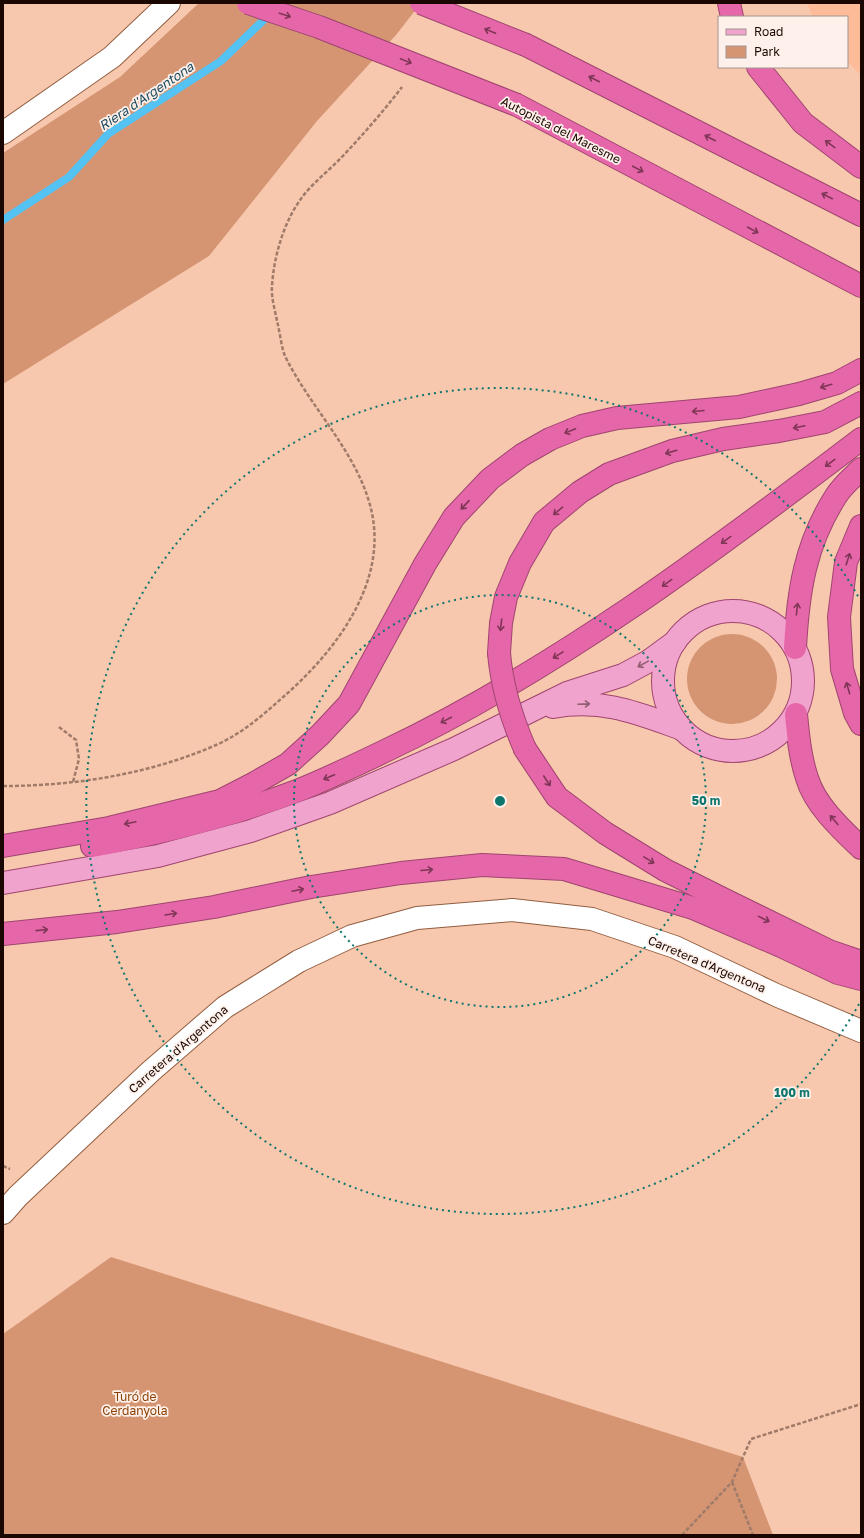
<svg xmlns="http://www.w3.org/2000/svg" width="864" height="1538" viewBox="0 0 864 1538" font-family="'Golos Text',sans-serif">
<rect width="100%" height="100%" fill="#f8c8ae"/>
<path fill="#fdbb97" d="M807 3H861V75L847 61V17H813Z"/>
<g fill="#d59573">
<path d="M199 3H421L396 35 317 121 209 256 3 384V153L120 77Z"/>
<circle cx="732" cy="679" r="45"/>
<path d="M111 1257 743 1457 773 1535H3V1334Z"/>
</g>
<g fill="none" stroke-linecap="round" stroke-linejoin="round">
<path stroke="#54c3f3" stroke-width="8" d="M3 220 69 177 108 134 221 61 271 13"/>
<defs>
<path id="minor" d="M3 133 112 57 169 3"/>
<path id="tertiary" d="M3 1213 18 1196 151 1071 225 1007 299 961 352 936 417 918 512 910 592 919 675 947 776 995 861 1031"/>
<g id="primary">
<circle cx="733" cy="681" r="70"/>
<path d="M553 707C602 698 637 713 682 729"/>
<path d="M3 883 158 856 251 831 330 803 454 749 567 693 623 675 649 661 675 642"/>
</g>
<g id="motorway">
<path d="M729 3 732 17"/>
<path d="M526 45 861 215"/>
<path d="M758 67 803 123 861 167"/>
<path d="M517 105 861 286"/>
<path d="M861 526 846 562 839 617 842 669 855 713 861 724"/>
<path d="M795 648C798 592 805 544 836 496 842 486 853 477 861 469"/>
<path d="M499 653 501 623 506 597 520 563 544 522 580 492 609 474 672 451 723 439 779 431 825 422 861 403"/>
<path d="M796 714C798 735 800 757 807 778 815 805 841 829 861 848"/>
<path d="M525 749 557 797 605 833 665 870 727 901 829 951 861 962"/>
<path d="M3 846 109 828 220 801 253 784 288 764 320 735 349 704 425 564 454 517 490 479 522 455 550 439 582 426 617 418 739 407 799 394 837 383 861 370"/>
<path d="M92 846C162 833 231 816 297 791 327 779 356 765 385 751 557 669 710 554 861 439"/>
<path d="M3 934 117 922 214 907 311 887 401 873 482 865 564 869 693 908 781 946 838 973 861 979"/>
</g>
</defs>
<use href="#minor" stroke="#925e41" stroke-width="24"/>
<use href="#tertiary" stroke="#925e41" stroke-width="24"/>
<use href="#primary" stroke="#9f456f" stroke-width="24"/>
<use href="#motorway" stroke="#9f456f" stroke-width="24"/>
<g stroke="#a07b69" stroke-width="2.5" stroke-dasharray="4 2" stroke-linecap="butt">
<path d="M59 727 76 740 79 759 73 782"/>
<path d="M3 786C75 786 150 774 216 745 241 734 262 716 282 698 335 652 391 581 370 505 355 450 310 407 285 356 281 346 280 332 277 321 275 310 271 297 272 286 274 255 284 221 303 196 313 183 327 172 339 160 361 137 382 113 402 87"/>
<path d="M3 1166 10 1169"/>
<path d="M732 1482 753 1535"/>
<path d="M682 1535 732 1482 751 1439 861 1404"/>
</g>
<use href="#minor" stroke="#fff" stroke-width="22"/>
<use href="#tertiary" stroke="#fff" stroke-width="22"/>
<use href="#primary" stroke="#f0a3cc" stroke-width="22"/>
<use href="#motorway" stroke="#e666aa" stroke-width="22"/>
<defs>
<g id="motorway-bridge">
<path d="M248 3 319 27 517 105"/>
<path d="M421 3 526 45"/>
<path d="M499 653C502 688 511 717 525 749"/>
</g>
</defs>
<use href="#motorway-bridge" stroke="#9f456f" stroke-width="24" stroke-linecap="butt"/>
<use href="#motorway-bridge" stroke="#e666aa" stroke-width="22"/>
</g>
<defs><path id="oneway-shaft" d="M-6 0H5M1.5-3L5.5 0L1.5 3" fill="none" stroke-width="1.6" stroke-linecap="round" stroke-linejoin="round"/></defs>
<g stroke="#803656">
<use href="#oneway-shaft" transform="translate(285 15) rotate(18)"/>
<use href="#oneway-shaft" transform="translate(490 31) rotate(-158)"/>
<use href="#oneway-shaft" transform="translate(406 61) rotate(22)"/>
<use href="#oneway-shaft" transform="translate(594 79) rotate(-153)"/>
<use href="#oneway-shaft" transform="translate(710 138) rotate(-153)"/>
<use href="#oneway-shaft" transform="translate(830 144) rotate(-143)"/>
<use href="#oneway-shaft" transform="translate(638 169) rotate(28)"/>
<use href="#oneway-shaft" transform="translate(827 196) rotate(-153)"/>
<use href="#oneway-shaft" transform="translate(753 230) rotate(28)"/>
<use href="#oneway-shaft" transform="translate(826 386) rotate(164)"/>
<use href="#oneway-shaft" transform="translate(698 411) rotate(175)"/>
<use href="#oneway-shaft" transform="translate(799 427) rotate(168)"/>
<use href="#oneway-shaft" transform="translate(570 431) rotate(158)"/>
<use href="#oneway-shaft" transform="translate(671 452) rotate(164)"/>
<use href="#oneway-shaft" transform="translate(830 463) rotate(143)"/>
<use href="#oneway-shaft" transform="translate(465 505) rotate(133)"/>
<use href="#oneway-shaft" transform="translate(558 511) rotate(140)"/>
<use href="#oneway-shaft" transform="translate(726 540) rotate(144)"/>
<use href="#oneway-shaft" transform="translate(848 559) rotate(-72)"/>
<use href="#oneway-shaft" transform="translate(667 583) rotate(144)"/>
<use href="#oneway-shaft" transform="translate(797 609) rotate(-84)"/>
<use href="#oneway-shaft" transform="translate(501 625) rotate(97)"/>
<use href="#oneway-shaft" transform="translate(558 655) rotate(148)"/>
<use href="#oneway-shaft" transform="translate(848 688) rotate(-106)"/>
<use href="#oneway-shaft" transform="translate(446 720) rotate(152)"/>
<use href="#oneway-shaft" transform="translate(329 777) rotate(157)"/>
<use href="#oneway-shaft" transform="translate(547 781) rotate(57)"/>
<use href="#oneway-shaft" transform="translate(834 820) rotate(-130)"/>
<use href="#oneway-shaft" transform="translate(130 823) rotate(168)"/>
<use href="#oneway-shaft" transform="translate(649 860) rotate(31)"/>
<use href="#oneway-shaft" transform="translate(427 870) rotate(-5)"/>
<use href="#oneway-shaft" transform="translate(298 890) rotate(-12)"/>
<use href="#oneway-shaft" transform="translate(171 914) rotate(-9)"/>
<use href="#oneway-shaft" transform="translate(764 919) rotate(26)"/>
<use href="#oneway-shaft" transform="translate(42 930) rotate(-6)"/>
</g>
<g stroke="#905d71">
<use href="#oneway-shaft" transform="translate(643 664) rotate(151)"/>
<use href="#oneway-shaft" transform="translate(584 704) rotate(-2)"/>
</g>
<g fill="none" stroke="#0f766e" stroke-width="2" stroke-dasharray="2 4">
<circle cx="500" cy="801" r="206"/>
<path d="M859 1004A413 413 0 1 1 859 598"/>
</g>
<g text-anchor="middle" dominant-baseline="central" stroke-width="3.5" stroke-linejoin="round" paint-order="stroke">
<g font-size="12" fill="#1b0701" stroke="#fef1eb">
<text transform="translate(561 130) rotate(27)">Autopista del Maresme</text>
<text transform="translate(707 964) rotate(23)">Carretera d'Argentona</text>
<text transform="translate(178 1049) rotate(-41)">Carretera d'Argentona</text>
</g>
<g font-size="12" fill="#8a3e01" stroke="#fef1eb">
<text x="135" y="1396">Turó de<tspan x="135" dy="14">Cerdanyola</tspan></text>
</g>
<g font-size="13" font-style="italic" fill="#1b4a5e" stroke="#fef1eb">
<text transform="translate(146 96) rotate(-34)">Riera d'Argentona</text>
</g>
</g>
<circle cx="500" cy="801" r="6" fill="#0f766e" stroke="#fef1eb" stroke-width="2"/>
<g font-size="12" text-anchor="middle" font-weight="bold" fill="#0f766e" stroke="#fef1eb" stroke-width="3.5" stroke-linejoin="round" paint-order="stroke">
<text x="706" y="805">50 m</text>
<text x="792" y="1097">100 m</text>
</g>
<rect width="864" height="1538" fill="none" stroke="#1b0701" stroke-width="8"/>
<rect x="718" y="16" width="130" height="52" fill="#fef1eb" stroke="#a3938d"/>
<rect x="726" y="29" width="20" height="6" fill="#f0a3cc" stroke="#a3938d"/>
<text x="754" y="36" font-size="12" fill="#1b0701">Road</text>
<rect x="726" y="46" width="20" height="12" fill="#d59573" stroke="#a3938d"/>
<text x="754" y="56" font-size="12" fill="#1b0701">Park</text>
</svg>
